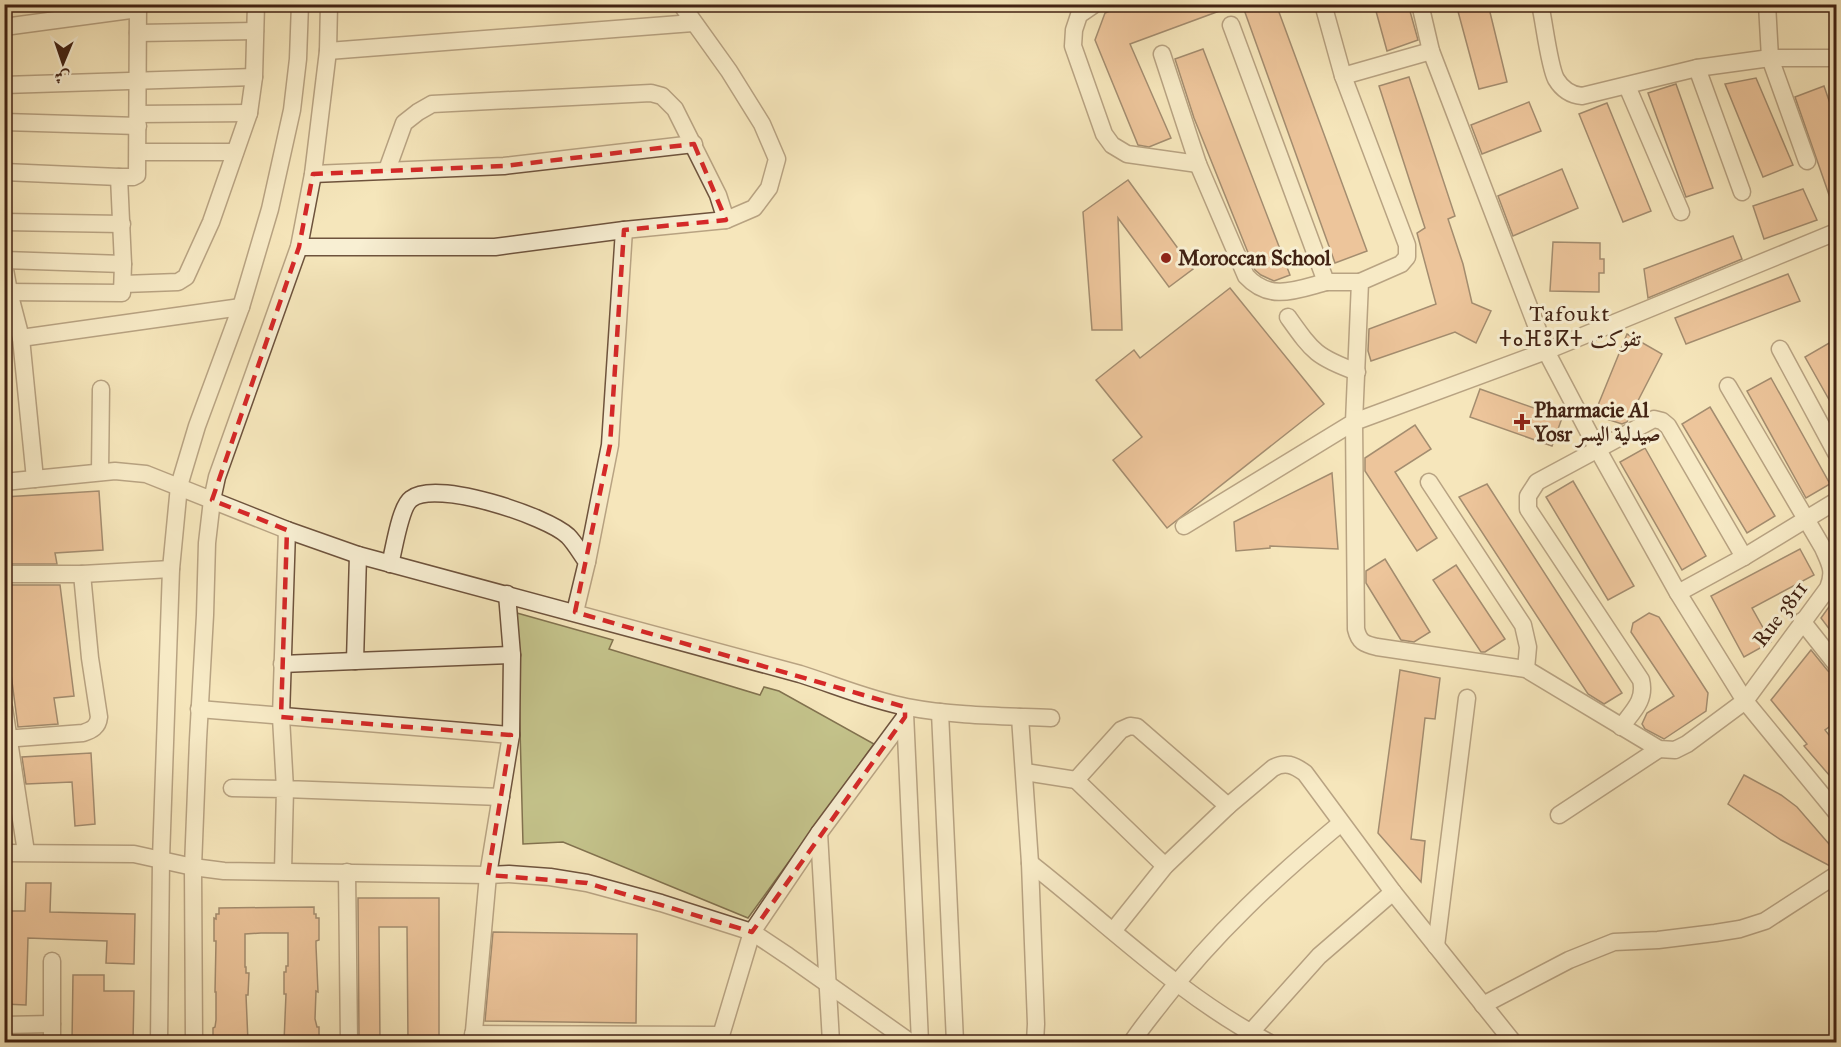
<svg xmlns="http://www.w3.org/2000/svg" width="1841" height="1047" viewBox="0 0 1841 1047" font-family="'IM FELL Great Primer',Amiri,'Noto Sans Tifinagh',serif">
<rect width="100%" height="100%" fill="#f5e6bb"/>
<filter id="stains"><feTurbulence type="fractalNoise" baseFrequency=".00333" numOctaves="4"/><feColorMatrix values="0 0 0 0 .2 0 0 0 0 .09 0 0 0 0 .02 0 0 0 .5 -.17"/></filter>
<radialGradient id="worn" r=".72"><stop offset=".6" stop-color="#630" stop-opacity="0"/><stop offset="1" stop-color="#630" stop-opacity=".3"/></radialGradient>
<path fill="#c4c38b" stroke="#82724f" stroke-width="1.5" d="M517 613 613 640 609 649 760 695 764 687 779 691 874 744 748 918 563 842 523 844Z"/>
<g fill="#e39e74" stroke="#412213" stroke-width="1.5">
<path d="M1127 4 1233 6 1130 44 1171 138 1149 147 1138 145 1095 40 1105 13Z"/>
<path d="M1242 4H1276L1367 251 1335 263Z"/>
<path d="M1374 4H1408L1418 40 1387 51Z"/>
<path d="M1456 4H1488L1507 82 1479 89Z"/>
<path d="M1203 49 1290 275 1274 281 1261 275 1255 270 1194 118 1175 59Z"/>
<path d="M1409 77 1455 216 1448 219 1463 264 1472 303 1491 311 1476 343 1455 332 1371 361 1368 351 1369 329 1436 304 1417 233 1425 228 1379 86Z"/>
<path d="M1756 78 1793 165 1763 177 1725 84Z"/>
<path d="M1676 84 1713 188 1686 197 1648 93Z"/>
<path d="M1824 86 1836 121V212H1835L1795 97Z"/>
<path d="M1529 102 1541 131 1482 154 1471 125Z"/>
<path d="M1607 103 1651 211 1623 222 1579 114Z"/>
<path d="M1562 169 1578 208 1513 236 1498 196Z"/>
<path d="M1128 180 1193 269 1169 287 1118 218 1122 330H1092L1083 212Z"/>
<path d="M1803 189 1817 220 1764 239 1753 206Z"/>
<path d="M1733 236 1742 259 1648 298 1644 269Z"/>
<path d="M1553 242 1600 243V259H1604V273H1599V292L1550 291Z"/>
<path d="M1788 274 1800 301 1686 344 1675 318Z"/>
<path d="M1230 288 1324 404 1167 528 1113 460 1142 437 1096 380 1134 350 1140 358Z"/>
<path d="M1627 334 1662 354 1627 422 1622 424 1594 415Z"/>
<path d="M1836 339V412L1805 357Z"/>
<path d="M1771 378 1830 484 1806 498 1747 391Z"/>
<path d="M1480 389 1562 418 1552 446 1470 417Z"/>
<path d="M1710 407 1775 516 1747 533 1682 424Z"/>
<path d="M1415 425 1431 449 1395 472 1437 538 1417 551 1365 471V458Z"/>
<path d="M1645 448 1706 556 1682 570 1620 462Z"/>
<path d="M1332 473 1338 549 1270 546V548L1236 551 1234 522Z"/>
<path d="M1573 481 1634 586 1608 600 1546 497Z"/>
<path d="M1487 484 1622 693 1604 704 1588 694 1459 497Z"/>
<path d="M99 491 103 550 55 553 57 564H4V497Z"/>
<path d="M1800 549 1814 575 1752 608 1771 642 1744 657 1711 596Z"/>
<path d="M1385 559 1430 632 1414 642 1401 640 1366 583V571Z"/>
<path d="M1456 565 1505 639 1485 652H1481L1433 580Z"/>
<path d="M4 585H60L74 696 54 698 58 724 18 727 4 621Z"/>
<path d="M1836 597V638L1821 618Z"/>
<path d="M1649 613 1659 617 1708 693 1706 711 1664 739 1645 729 1642 724 1647 713 1674 696 1631 632 1633 623Z"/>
<path d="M1811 650 1828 671 1836 677V722L1825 730 1836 744V783L1804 746 1807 744 1771 700Z"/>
<path d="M1400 670 1440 678 1435 719 1425 718 1411 839 1425 841 1421 882 1378 833Z"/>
<path d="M91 753 95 824 75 826 72 782 26 784 22 757Z"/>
<path d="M1744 775 1781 795 1797 807 1836 852V865L1830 866 1781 840 1728 804Z"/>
<path d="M26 883H51L50 912 135 914 134 964 106 963 107 941 28 938 26 1005 4 1004V911H25Z"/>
<path d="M358 898H439V1042H408L407 927H379L380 1042H359Z"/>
<path d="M314 907V914H316V918H319V940L316 941V946L318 992 316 991 315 1019 317 1027H319V1042H284L286 994H284V972H286V966H288V933H261L245 934V967H246V973H249L248 995H246L248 1042H213V1028L215 1027 216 1020V992H215L216 941H214V918L216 919V914H219V908Z"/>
<path d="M493 932 637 934 636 1023 485 1021Z"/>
<path d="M73 975H104V991H134L133 1042H72Z"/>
</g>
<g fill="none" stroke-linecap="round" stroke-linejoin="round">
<defs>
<g id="minor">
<path d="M681 4 729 71 762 124 777 159 769 188 754 208 726 220"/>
<path d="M1095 4 1079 15 1074 30 1073 46 1104 134 1112 145 1127 154 1198 164"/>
<path d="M1420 4 1431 51 1546 351 1836 232"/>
<path d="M1540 4C1544 21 1549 66 1556 79 1562 89 1570 95 1582 96L1697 68 1770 58H1836"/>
<path d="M1767 4 1770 58 1807 161"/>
<path d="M1231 25 1326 282H1360"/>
<path d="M4 27 138 9"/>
<path d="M138 33 255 31"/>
<path d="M328 51 693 23"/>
<path d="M1162 54 1198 164 1246 276C1270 302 1296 290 1326 282"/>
<path d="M1697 68 1742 192"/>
<path d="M1343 76 1431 51"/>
<path d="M4 85 254 77"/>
<path d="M1627 86 1681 212"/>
<path d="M138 114 249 113"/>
<path d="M4 122 138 126"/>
<path d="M138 152H235"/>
<path d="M4 172 119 177H133L137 175 138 4"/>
<path d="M313 174 504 166 694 144"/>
<path d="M4 222 122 224"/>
<path d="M299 247H495L624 230 726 220 718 195 675 109 662 96 651 93 432 104 418 112 404 123 387 170"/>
<path d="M4 260 123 264"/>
<path d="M4 264 9 292 21 338"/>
<path d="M124 284 178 282 186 277 211 222 249 113 254 77 256 4"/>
<path d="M4 292 122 293 123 264 119 177"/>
<path d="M1288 317C1313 352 1316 357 1357 372"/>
<path d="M1780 349 1836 453"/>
<path d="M1728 386 1823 548C1830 564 1835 571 1828 588L1745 701 1687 744 1675 750 1659 749 1526 669 1377 647C1364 644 1359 642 1356 629L1354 422 1546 351 1598 450 1678 593 1745 701 1836 812"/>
<path d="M100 472 101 389"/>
<path d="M35 479 21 338 241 307"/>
<path d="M4 482 115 471 146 474 287 530 358 555 800 674C835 685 870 700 907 707 954 716 1003 716 1051 718"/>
<path d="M1429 482 1523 625 1528 647 1526 669"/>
<path d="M1184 526 1354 422 1360 282 1401 264 1407 257V245L1343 76 1323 4"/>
<path d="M287 530 281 717 285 789 501 797"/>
<path d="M358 555 355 661 512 655"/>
<path d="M587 562 610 445 624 230"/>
<path d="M390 564C394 550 400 507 411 499 436 479 547 516 568 536 575 543 581 554 587 562L575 612"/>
<path d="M4 574H82L171 569"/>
<path d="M1678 593 1744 557 1836 501"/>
<path d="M1802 621 1836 664"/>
<path d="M282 664 355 661"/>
<path d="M4 708 26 852"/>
<path d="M199 709 511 735"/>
<path d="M940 712 955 1042"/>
<path d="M905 713 920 1042"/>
<path d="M1020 717 1030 863 1036 1024 1035 1042"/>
<path d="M1621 727C1633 711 1646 700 1641 680L1528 509V496L1537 482 1654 419 1662 421 1668 426 1744 557"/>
<path d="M4 739 83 733C92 730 98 727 99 717L90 658 82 574"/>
<path d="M1025 772 1076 780"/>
<path d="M232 788 285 789 283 871"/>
<path d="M1559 815 1659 749"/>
<path d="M819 833 831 1042"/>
<path d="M4 853 134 854 193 867 224 871 488 875 509 874 550 877 587 883 661 903 752 932 788 956 910 1042"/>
<path d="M1030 863C1108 924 1180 996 1268 1042"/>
<path d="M1165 866 1076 780 1121 730 1130 726 1137 727 1228 806"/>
<path d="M347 872 349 1042"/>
<path d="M1113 931 1165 866 1228 806 1273 768C1285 761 1294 765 1305 773L1393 892 1513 1042"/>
<path d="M1436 946 1467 698"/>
<path d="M52 961V1042"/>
<path d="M1483 1005 1569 960 1614 942 1658 940 1715 933 1740 929 1765 921 1836 875"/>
<path d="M4 1025 52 1024"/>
<path d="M473 1034 721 1035"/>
<path d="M159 1042 161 859 171 569 179 486 197 426 241 307 270 209 292 110 298 59 300 4"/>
<path d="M194 1042 193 867 198 740 205 615 207 543 212 500 217 477 299 247 313 174 328 51 329 4"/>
<path d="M473 1042 488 875 511 735 512 655 507 594"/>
<path d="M719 1042 752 932 819 833 905 717"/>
<path d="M1132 1042C1141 1028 1152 1015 1162 1002 1214 934 1276 877 1341 823"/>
<path d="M1242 1042 1319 956 1393 892"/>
</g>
</defs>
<use href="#minor" stroke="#6e533d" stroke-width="19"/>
<use href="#minor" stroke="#f8efd3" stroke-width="16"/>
</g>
<path d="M0 0H1841V1047H0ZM694 144 726 220 624 230 610 445 575 612 905 707V717L752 932 587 883 488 875 511 735 281 717 287 530 212 500 299 247 313 174 504 166Z" fill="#f5e6bb" fill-opacity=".55" fill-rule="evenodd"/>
<path fill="none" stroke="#d62828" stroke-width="4.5" stroke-dasharray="12 8" stroke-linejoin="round" d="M694 144 726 220 624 230 610 445 575 612 905 707V717L752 932 587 883 488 875 511 735 281 717 287 530 212 500 299 247 313 174 504 166Z"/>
<g fill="#8f2418" stroke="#f8efd3" stroke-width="2">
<circle cx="1166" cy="258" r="6"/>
<path d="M1519 413h6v6h6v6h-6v6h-6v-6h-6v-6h6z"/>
</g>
<g text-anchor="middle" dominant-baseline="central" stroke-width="6" stroke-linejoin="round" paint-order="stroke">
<g font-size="21" font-weight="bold" fill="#412213" stroke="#f8efd3" text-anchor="start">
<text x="1178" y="258">Moroccan School</text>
<text x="1534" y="410">Pharmacie Al<tspan x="1534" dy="24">Yosr صيدلية اليسر</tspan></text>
</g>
<g font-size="21" fill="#412213" stroke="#f8efd3">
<text transform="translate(1780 614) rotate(-53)">Rue 3811</text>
</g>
<g font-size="22" letter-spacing="1.5" fill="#412213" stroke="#f8efd3">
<text x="1570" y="313">Tafoukt<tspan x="1570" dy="25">ⵜⴰⴼⵓⴽⵜ تفوكت</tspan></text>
</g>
</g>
<rect width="1841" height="1047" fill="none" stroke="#f5e6bb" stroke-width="24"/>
<rect x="6" y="6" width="1829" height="1035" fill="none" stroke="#412213" stroke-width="3"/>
<rect x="12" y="12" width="1817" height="1023" fill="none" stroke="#412213" stroke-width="1.5"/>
<g transform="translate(63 63) rotate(182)" stroke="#f8efd3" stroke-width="4.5" paint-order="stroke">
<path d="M0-4.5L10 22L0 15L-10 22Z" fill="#412213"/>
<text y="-9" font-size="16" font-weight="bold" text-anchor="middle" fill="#412213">ش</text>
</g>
<rect width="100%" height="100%" filter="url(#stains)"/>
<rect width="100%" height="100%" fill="url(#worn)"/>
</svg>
